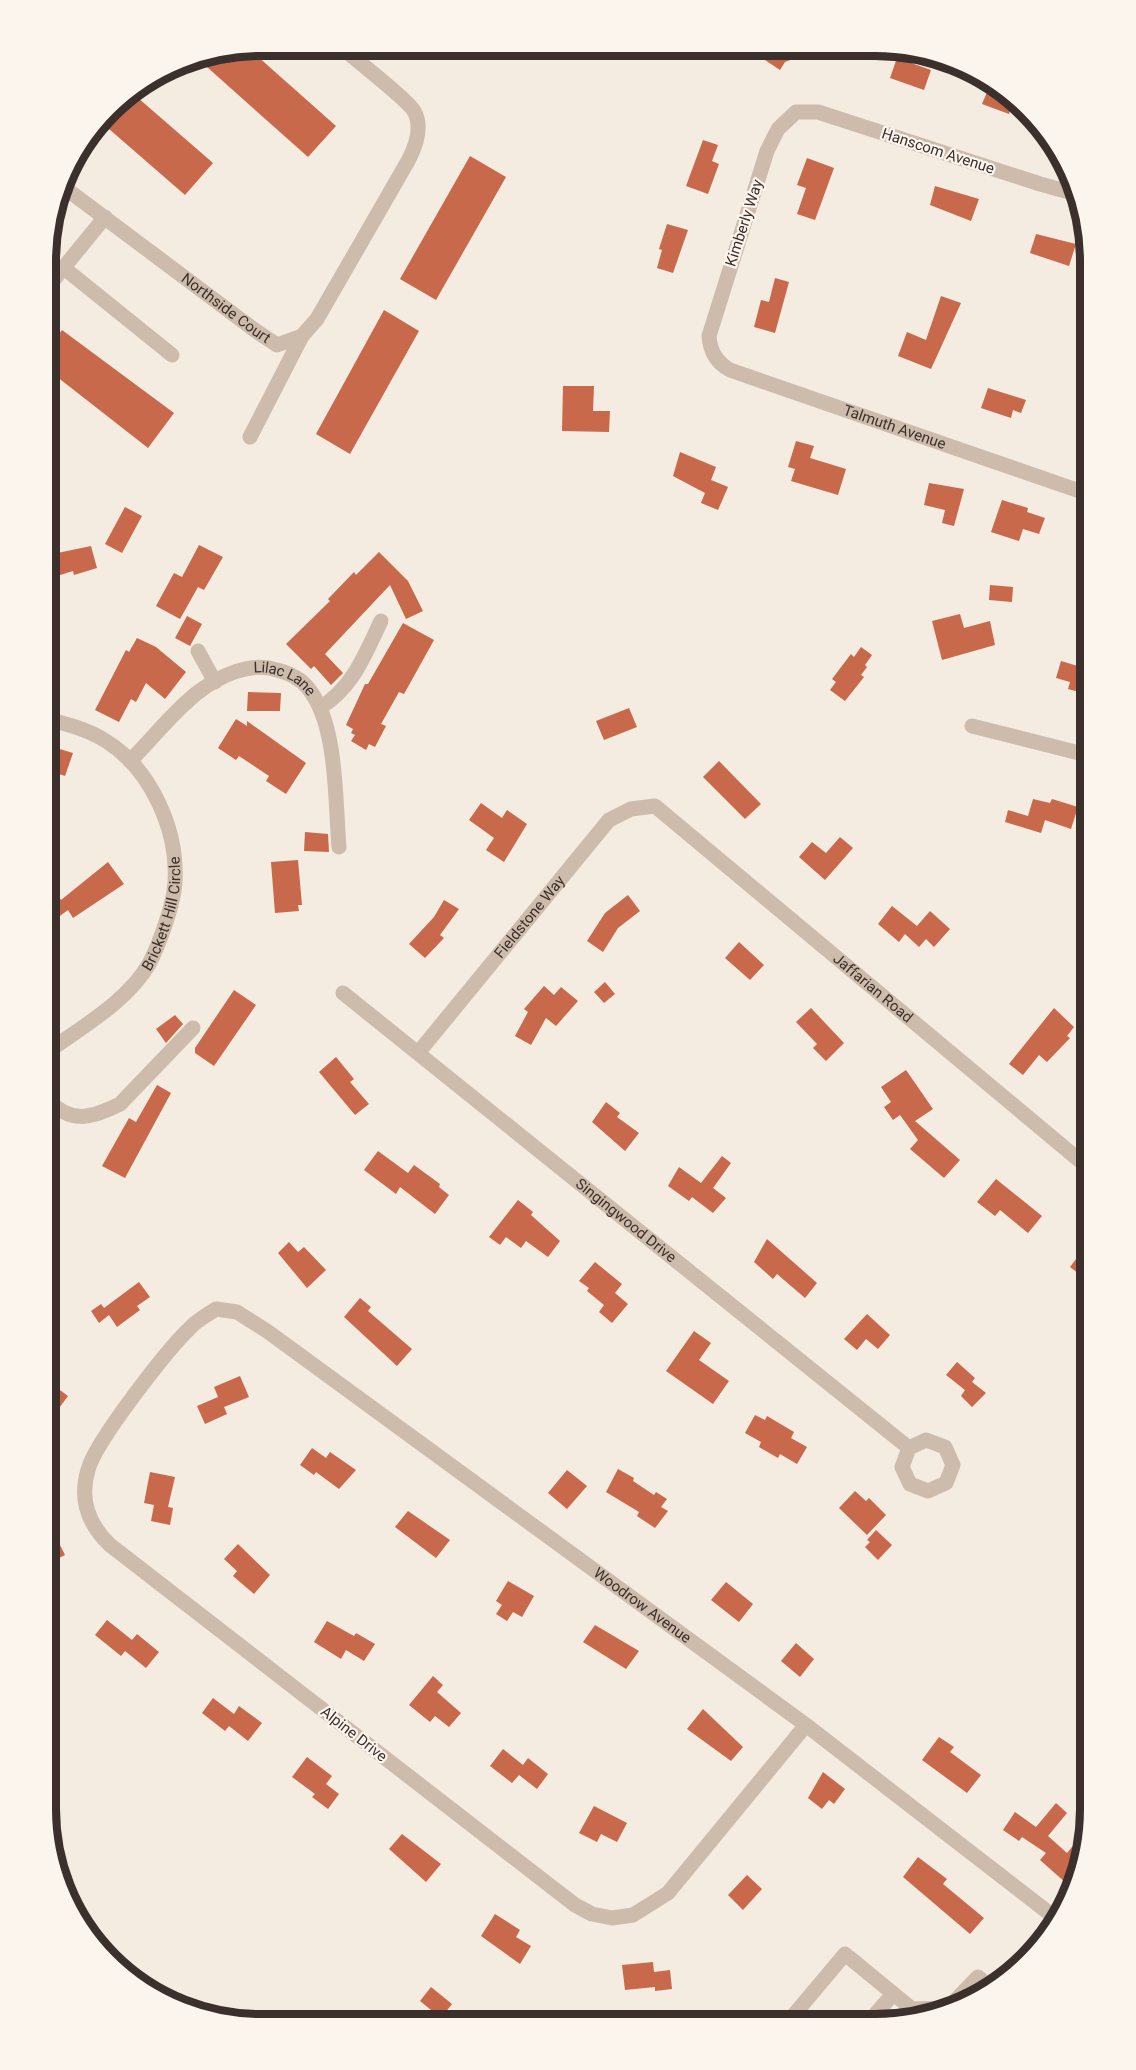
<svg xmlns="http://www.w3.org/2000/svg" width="1136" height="2070" viewBox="0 0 1136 2070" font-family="Roboto,sans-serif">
<rect width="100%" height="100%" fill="#f4ebe1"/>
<g fill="#c8694b">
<path d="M248 48 336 126 308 157 207 67 220 53Z"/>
<path d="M769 48H817V50L785 62 780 70 762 58Z"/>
<path d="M897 58 931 70 924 90 890 78Z"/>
<path d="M990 85 1015 97 1009 114 982 104Z"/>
<path d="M130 91 213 163 185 195 101 122 118 99Z"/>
<path d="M703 140 718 145 712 161 719 164 708 194 686 186Z"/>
<path d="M470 156 506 177 436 300 400 279Z"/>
<path d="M807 158 834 168 815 220 797 214 806 188 797 185Z"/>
<path d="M935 186 979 199 971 221 930 205Z"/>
<path d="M667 224 688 230 673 273 657 268 662 250 659 249Z"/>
<path d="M1036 234 1076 244 1069 266 1030 253Z"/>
<path d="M775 278 789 282 775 333 754 327 761 300 769 302Z"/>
<path d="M941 296 961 303 931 369 898 356 907 332 926 340Z"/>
<path d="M384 310 419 331 350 454 316 434Z"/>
<path d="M62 330 174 413 148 448 47 369V350Z"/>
<path d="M563 386H594L593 411H610L609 432 562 431Z"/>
<path d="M988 388 1026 400 1021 413 1013 410 1011 418 981 408Z"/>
<path d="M796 441 814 446 810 458 846 469 838 495 791 481 795 469 788 467Z"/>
<path d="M680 452 716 467 711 480 728 487 718 510 701 503 705 493 673 476Z"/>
<path d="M929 483 964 489 954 526 942 523 945 510 924 505Z"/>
<path d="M1002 500 1028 508 1027 512 1045 518 1039 534 1023 529 1019 541 991 532Z"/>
<path d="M125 507 142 516 122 553 105 544Z"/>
<path d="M199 545 223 557 204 590 198 587 180 619 156 606 174 573 182 577Z"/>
<path d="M91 546 97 568 74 575 73 571 54 577 48 555Z"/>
<path d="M379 552 408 581 423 611 406 619 390 585 325 654 343 673 331 685 314 666 311 669 286 644 330 601 328 599 354 572 356 575Z"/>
<path d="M990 585 1013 587 1012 602 989 600Z"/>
<path d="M960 614 964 628 990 621 995 645 942 660 932 621Z"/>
<path d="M187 616 202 624 190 646 175 638Z"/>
<path d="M403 623 434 640 404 694 399 692 381 724 386 726 375 747 369 744 366 750 351 741 355 735 351 733 353 729 346 725 365 684H368Z"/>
<path d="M137 638 156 647 186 672 165 699 146 683 136 702 131 699 119 722 95 710 126 650 129 652Z"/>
<path d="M861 647 872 655 865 665 867 667 861 675 864 677 845 701 830 690 836 682 832 679 851 654 854 657Z"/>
<path d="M1061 661 1091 670V695L1068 689 1070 682 1056 678Z"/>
<path d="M248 692 281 693 280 711H247Z"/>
<path d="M629 708 637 727 604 740 596 721Z"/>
<path d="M236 719 247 726V721L306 763 286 794 266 781 269 776 239 756 236 760 218 748Z"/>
<path d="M46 745 73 753 65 776 59 774 49 804H46Z"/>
<path d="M719 761 761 804 745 819 703 777Z"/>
<path d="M1033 799 1050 803 1052 799 1078 807 1071 829 1045 820 1041 833 1005 822 1008 810 1028 816Z"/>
<path d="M481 803 502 818 507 810 527 824 504 862 486 850 494 838 469 820Z"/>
<path d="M305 832 328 834 329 852 304 851Z"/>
<path d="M840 837 853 848 825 880 799 857 812 842 826 853Z"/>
<path d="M298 860 302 905H298L299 911 275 913 271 862Z"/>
<path d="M108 862 124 884 73 918 68 910 46 926V898L55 891 61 900Z"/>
<path d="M628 895 640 911 618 928 603 952 587 941 605 913Z"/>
<path d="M444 900 459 909 440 935 444 938 425 958 409 944 434 917Z"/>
<path d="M892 906 917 926 930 911 950 929 934 947 926 939 919 947 905 934 899 942 878 924Z"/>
<path d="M739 942 764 965 750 980 725 958Z"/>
<path d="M605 982 615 994 604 1003 594 992Z"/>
<path d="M544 986 554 995 561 987 578 1001 556 1026 546 1018 531 1045 515 1036 528 1012 524 1009Z"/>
<path d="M234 990 256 1005 214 1066 195 1053V1048Z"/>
<path d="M811 1008 844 1043 826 1061 813 1048 817 1044 796 1022Z"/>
<path d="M1054 1008 1074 1027 1067 1036 1070 1038 1047 1062 1039 1055 1023 1075 1009 1064Z"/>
<path d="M175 1015 183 1024 166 1043 156 1029Z"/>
<path d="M336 1057 354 1079 350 1082 369 1104 355 1115 319 1072Z"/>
<path d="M906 1070 933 1109 915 1121 960 1160 944 1178 910 1149 918 1140 900 1115 893 1120 884 1107 891 1102 881 1087Z"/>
<path d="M157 1085 171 1093 125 1178 102 1166 129 1118 136 1122Z"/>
<path d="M606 1102 620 1113 617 1117 639 1133 625 1151 592 1122Z"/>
<path d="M378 1151 408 1173 414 1165 440 1184 439 1187 449 1195 435 1214 400 1187 396 1194 364 1170Z"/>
<path d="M722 1156 731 1163 713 1188 726 1198 713 1213 692 1197 689 1201 668 1186 679 1167 701 1183Z"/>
<path d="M996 1179 1042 1216 1028 1233 1000 1210 995 1216 977 1202Z"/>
<path d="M518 1200 533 1212 531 1215 560 1241 548 1257 526 1241 521 1248 506 1237 500 1245 489 1237Z"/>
<path d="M767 1239 817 1283 805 1298 777 1274 773 1279 754 1262Z"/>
<path d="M289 1242 298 1252 304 1247 326 1270 307 1288 278 1253Z"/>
<path d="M1079 1255 1091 1263V1283L1070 1267Z"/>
<path d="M595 1262 622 1284 615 1293 628 1304 612 1323 599 1312 604 1305 587 1291 589 1288 579 1281Z"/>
<path d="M139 1282 150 1297 137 1306 140 1310 117 1327 109 1315 99 1323 91 1311 101 1304 104 1308Z"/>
<path d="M360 1298 371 1307 368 1311 412 1349 397 1366 344 1317Z"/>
<path d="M867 1314 890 1335 878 1349 866 1339 857 1350 844 1339Z"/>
<path d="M694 1331 711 1343 699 1360 729 1381 713 1404 666 1371Z"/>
<path d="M957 1362 975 1378 972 1382 986 1393 972 1407 961 1396 965 1390 946 1375Z"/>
<path d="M240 1376 249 1397 224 1407 227 1414 205 1424 197 1406 218 1397 214 1387Z"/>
<path d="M45 1379 68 1396 45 1427Z"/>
<path d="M755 1415 765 1420 767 1416 794 1432 791 1438 807 1447 797 1464 780 1454 778 1458 759 1447 761 1442 745 1433Z"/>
<path d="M312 1448 326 1458 330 1452 356 1470 339 1489 316 1472 314 1475 300 1465Z"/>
<path d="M618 1469 634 1478 633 1481 654 1495 656 1492 667 1499 661 1507 668 1511 655 1528 637 1516 639 1512 606 1492Z"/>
<path d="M567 1470 587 1486 567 1509 548 1493Z"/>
<path d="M150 1472 175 1477 168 1507 173 1508 170 1525 151 1521 154 1505 144 1503Z"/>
<path d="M855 1491 866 1501 869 1498 886 1515 867 1535 839 1508Z"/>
<path d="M408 1511 450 1540 436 1558 395 1527Z"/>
<path d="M45 1515 65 1555 45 1565Z"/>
<path d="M876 1530 892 1545 878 1560 865 1547 870 1542 867 1540Z"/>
<path d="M238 1544 270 1575 254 1594 233 1576 237 1571 224 1559Z"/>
<path d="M508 1581 534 1596 522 1617 513 1612 507 1621 496 1614 502 1605 496 1601Z"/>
<path d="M726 1582 753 1604 739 1622 711 1600Z"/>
<path d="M107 1620 132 1640 137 1634 159 1652 146 1668 125 1651 121 1656 95 1635Z"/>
<path d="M327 1621 354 1636 356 1633 375 1644 364 1661 346 1650 341 1659 314 1642Z"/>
<path d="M595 1625 639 1651 626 1669 583 1642Z"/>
<path d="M796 1643 814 1659 800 1677 781 1661Z"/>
<path d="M433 1676 443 1685 437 1692 461 1713 449 1727 435 1716 430 1722 409 1705Z"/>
<path d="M213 1698 234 1714 239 1706 262 1723 248 1741 229 1726 225 1731 202 1713Z"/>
<path d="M703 1709 743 1747 731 1761 687 1729Z"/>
<path d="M939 1737 954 1747 950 1752 981 1775 967 1793 922 1760Z"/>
<path d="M503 1749 523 1765 528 1758 548 1774 537 1789 519 1775 512 1783 490 1766Z"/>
<path d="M307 1757 332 1776 326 1784 339 1794 328 1809 312 1797 315 1794 292 1777Z"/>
<path d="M823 1772 845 1789 834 1804 829 1800 822 1809 808 1798Z"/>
<path d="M1056 1803 1067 1813 1048 1836 1067 1853 1090 1825 1075 1891 1040 1860 1046 1853 1022 1837 1019 1841 1003 1830 1015 1812 1036 1827Z"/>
<path d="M594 1806 627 1823 617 1842 601 1834 597 1842 579 1833Z"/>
<path d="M402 1834 441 1864 426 1882 389 1849Z"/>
<path d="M918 1857 947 1879 943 1884 984 1918 970 1934 903 1877Z"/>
<path d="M747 1875 762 1889 743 1910 728 1895Z"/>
<path d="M495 1914 520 1930 516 1937 531 1946 520 1964 481 1936Z"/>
<path d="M653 1962 654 1972 670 1970 672 1989 655 1991V1987L625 1990 622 1965Z"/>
<path d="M431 1987 452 2004 441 2018 420 2001Z"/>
</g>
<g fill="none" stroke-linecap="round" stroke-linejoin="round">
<g stroke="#cdbbac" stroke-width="15">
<path id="s1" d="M61 185 256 331 277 345 302 336 317 319 408 161C416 146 423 127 414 111 407 99 353 58 339 45"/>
<path id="s2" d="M1080 195 1040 184 818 112H796L778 129 767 151 709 336C710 351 717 363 730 370L1091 495"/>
<path d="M64 268 172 355"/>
<path d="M47 288 105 217"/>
<path d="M250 437 302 336"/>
<path d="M198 651 215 682"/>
<path d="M320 708C354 686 364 656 381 621"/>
<path d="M972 726 1091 756"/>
<path id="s3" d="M130 761C152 739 173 712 197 693 219 676 250 661 277 670 289 673 300 678 308 688 338 724 335 802 339 847"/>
<path id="s4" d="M343 993 909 1448 902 1467 910 1484 928 1491 946 1483 953 1465 945 1447 926 1440 909 1448"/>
<path id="s5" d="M46 1053C80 1028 127 1002 149 964 159 945 174 904 175 882 178 830 151 769 106 741 87 729 67 724 46 719"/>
<path id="s6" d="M418 1053 609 820 631 809 655 806 1091 1170"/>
<path d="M46 1098C70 1124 90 1119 120 1104L193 1028"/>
<path id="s7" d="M806 1725 668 1893 633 1915 612 1918 592 1914 575 1905 110 1545C89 1525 79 1500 88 1470 95 1442 167 1350 190 1328 197 1320 207 1315 216 1309L237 1312 267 1331 806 1725 1058 1920"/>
<path d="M948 2008 978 1977 993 1990"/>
<path d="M790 2025 787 2023 845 1954 912 2009 948 2008 951 2010"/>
<path d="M866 2025 893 1994"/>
</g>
</g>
<g text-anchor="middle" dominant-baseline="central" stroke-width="4.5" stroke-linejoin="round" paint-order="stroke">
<g font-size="15" fill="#3b302b" stroke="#fbf5ee">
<text transform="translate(938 151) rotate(18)">Hanscom Avenue</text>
<text transform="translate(744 223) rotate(-72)">Kimberly Way</text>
<text stroke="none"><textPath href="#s1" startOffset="206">Northside Court</textPath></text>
<text stroke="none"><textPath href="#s2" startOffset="756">Talmuth Avenue</textPath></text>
<text stroke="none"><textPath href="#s3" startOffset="192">Lilac Lane</textPath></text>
<text stroke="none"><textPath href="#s5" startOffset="190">Brickett Hill Circle</textPath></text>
<text stroke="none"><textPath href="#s6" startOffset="176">Fieldstone Way</textPath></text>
<text stroke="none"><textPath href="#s6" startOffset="634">Jaffarian Road</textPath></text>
<text stroke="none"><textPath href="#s4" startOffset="363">Singingwood Drive</textPath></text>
<text stroke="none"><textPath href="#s7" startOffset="1720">Woodrow Avenue</textPath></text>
<text transform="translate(354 1734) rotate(38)">Alpine Drive</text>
</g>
</g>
<path d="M0 0H1136V2070H0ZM261 56H875A205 205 0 0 1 1080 261V1809A205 205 0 0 1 875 2014H261A205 205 0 0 1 56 1809V261A205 205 0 0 1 261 56Z" fill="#fbf5ee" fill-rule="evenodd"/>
<path fill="none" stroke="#3b302b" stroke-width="8" d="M261 56H875A205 205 0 0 1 1080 261V1809A205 205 0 0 1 875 2014H261A205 205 0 0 1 56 1809V261A205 205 0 0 1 261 56Z"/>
</svg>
